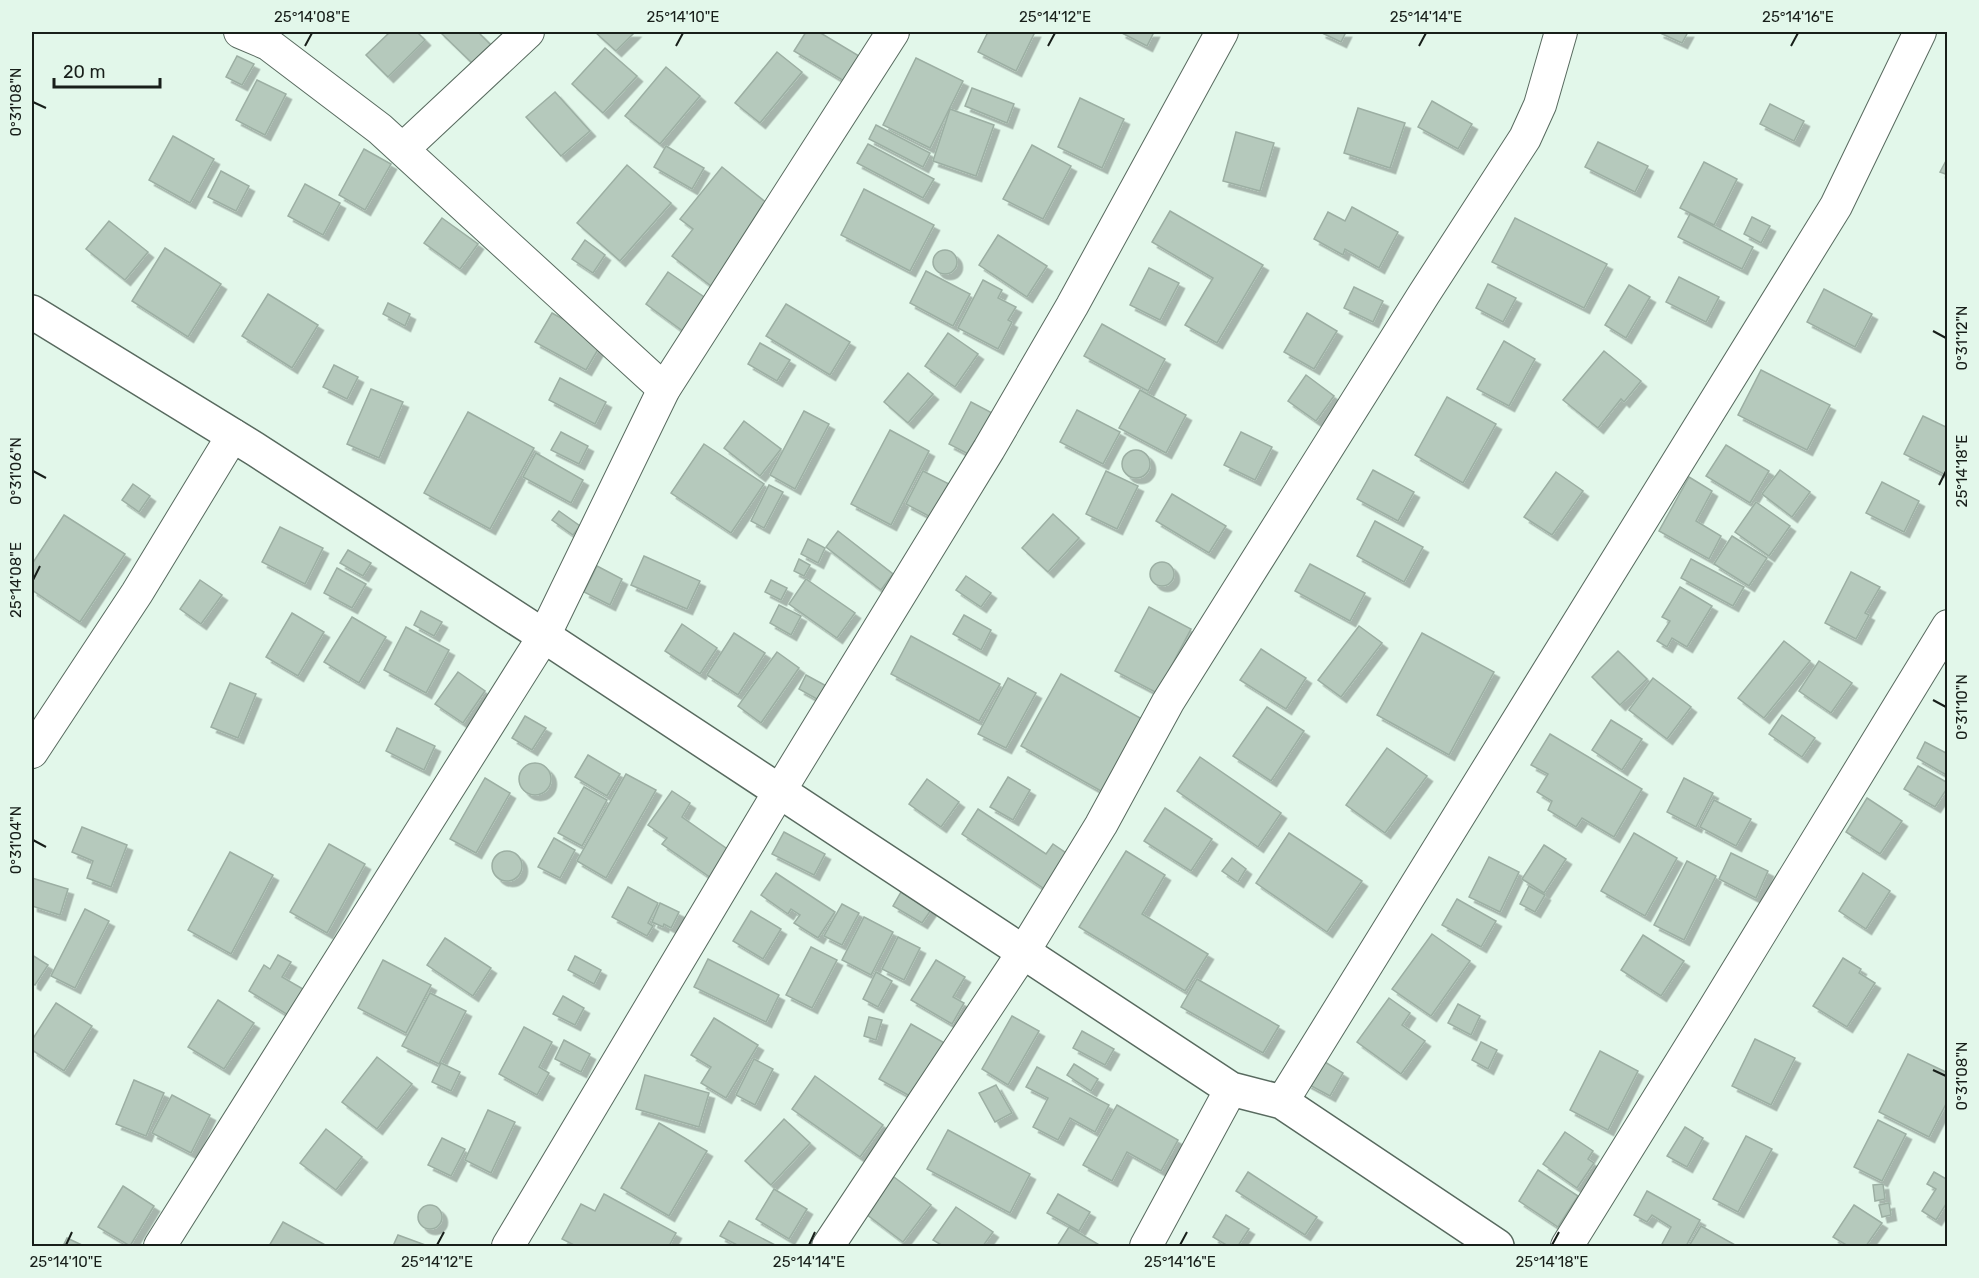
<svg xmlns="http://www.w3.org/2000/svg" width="1979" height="1278" viewBox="0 0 1979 1278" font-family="Rubik,sans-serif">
<defs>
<filter id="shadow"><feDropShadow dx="5.5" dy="5.5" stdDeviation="0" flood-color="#0004"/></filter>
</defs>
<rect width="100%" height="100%" fill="#e2f7ea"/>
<g fill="#b5c9bc" stroke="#9cafa3" stroke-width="1.5" filter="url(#shadow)">
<path d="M390 32H417L425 40 388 77 366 55Z"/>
<path d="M440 32H478L491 45 472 63Z"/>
<path d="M595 32H635L616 51Z"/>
<path d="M806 32H819L859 56 844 81 794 51Z"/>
<path d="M988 32H1035L1016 71 978 52Z"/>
<path d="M1120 32H1154L1147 46Z"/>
<path d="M1320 32H1346L1341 42Z"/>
<path d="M1658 32H1688L1682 43Z"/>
<path d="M605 48 637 76 603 113 572 84Z"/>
<path d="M777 52 802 72 760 123 735 103Z"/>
<path d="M237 56 254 64 242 85 226 77Z"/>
<path d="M916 58 963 81 930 148 883 125Z"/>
<path d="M666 67 700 96 660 144 625 116Z"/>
<path d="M257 80 286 94 265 135 236 120Z"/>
<path d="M972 88 1014 104 1007 123 965 106Z"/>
<path d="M555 92 590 131 561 156 526 117Z"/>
<path d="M1080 98 1124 119 1102 168 1058 147Z"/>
<path d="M1432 101 1472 124 1458 149 1418 127Z"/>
<path d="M1770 104 1804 121 1794 141 1760 124Z"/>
<path d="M1358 108 1405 123 1390 168 1344 153Z"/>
<path d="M950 109 994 125 976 176 933 161Z"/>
<path d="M876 125 930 153 923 167 869 139Z"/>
<path d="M1236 132 1274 143 1260 191 1223 181Z"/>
<path d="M173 136 214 159 190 203 149 180Z"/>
<path d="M1598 142 1648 166 1635 192 1585 167Z"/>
<path d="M868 144 934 179 923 198 857 163Z"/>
<path d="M1032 145 1071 166 1043 219 1003 199Z"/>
<path d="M666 146 704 168 692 189 654 167Z"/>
<path d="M364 149 391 164 365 210 339 195Z"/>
<path d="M1948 157V175L1940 172Z"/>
<path d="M1704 162 1737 179 1714 225 1680 208Z"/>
<path d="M627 165 671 203 620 261 577 223Z"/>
<path d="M722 167 773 208 711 286 672 256 693 229 680 219Z"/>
<path d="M221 171 249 186 236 211 208 197Z"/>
<path d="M305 184 340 203 323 235 288 216Z"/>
<path d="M864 189 934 225 910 271 841 235Z"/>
<path d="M1352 207 1398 232 1379 268 1345 249 1343 255 1314 239 1328 212 1345 221Z"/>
<path d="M1170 211 1263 265 1217 343 1185 325 1213 278 1152 242Z"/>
<path d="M1690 214 1753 247 1742 269 1678 237Z"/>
<path d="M1752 217 1770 226 1761 243 1744 234Z"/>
<path d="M442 218 478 244 460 269 424 243Z"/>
<path d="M1515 218 1607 264 1584 308 1492 262Z"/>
<path d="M109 221 148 252 125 280 86 249Z"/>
<path d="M998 235 1047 266 1027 297 979 265Z"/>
<path d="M585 240 605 255 593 273 572 259Z"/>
<path d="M165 248 221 284 188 337 132 301Z"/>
<circle cx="945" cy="262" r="12"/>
<path d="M1149 268 1179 283 1160 320 1130 305Z"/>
<path d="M926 271 970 294 953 326 910 303Z"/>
<path d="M668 272 707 299 684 332 646 304Z"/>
<path d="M1679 277 1719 297 1706 322 1666 302Z"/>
<path d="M983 280 1002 290 998 298 1016 307 1008 320 1012 322 998 349 958 328Z"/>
<path d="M1488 284 1516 298 1503 322 1476 308Z"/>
<path d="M1629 285 1650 297 1626 338 1605 325Z"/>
<path d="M1354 287 1383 301 1373 322 1344 308Z"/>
<path d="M1824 289 1872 314 1855 347 1807 322Z"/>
<path d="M268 294 318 325 292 368 242 336Z"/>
<path d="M388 303 410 314 405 326 383 314Z"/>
<path d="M786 304 850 342 830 375 766 336Z"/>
<path d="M552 313 603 341 586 370 535 342Z"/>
<path d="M1307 313 1337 331 1314 369 1284 352Z"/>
<path d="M1102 324 1165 359 1148 391 1084 356Z"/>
<path d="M948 333 978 354 955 387 925 366Z"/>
<path d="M1504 341 1535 359 1509 406 1477 389Z"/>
<path d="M760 343 790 360 777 381 748 364Z"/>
<path d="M1604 351 1641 381 1624 402 1621 399 1598 428 1563 400Z"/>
<path d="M334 365 358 377 347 399 323 387Z"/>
<path d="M1761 370 1830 405 1807 450 1738 415Z"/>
<path d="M908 373 933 394 908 423 884 402Z"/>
<path d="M1306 375 1334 396 1316 421 1288 401Z"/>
<path d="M560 378 606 402 595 424 549 400Z"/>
<path d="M371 389 403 402 379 458 347 444Z"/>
<path d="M1140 390 1186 415 1166 453 1119 428Z"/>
<path d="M1447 397 1496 424 1463 483 1415 455Z"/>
<path d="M971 402 996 415 974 457 949 444Z"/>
<path d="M1077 410 1120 432 1103 464 1060 442Z"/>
<path d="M804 411 829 424 795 489 770 475Z"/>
<path d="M468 412 534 448 490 529 424 493Z"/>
<path d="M1923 416 1948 428V476L1904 454Z"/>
<path d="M744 421 781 449 760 476 724 448Z"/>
<path d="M890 430 929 451 891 525 851 504Z"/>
<path d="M561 432 588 446 579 464 551 450Z"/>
<path d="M1241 432 1272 447 1255 480 1224 465Z"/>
<path d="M704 444 764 484 731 533 671 493Z"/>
<path d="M1726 445 1769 471 1750 503 1706 476Z"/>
<circle cx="1136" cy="464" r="14"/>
<path d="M536 453 583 480 571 503 523 477Z"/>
<path d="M1373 470 1414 492 1398 521 1357 499Z"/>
<path d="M1780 470 1810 492 1792 517 1762 494Z"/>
<path d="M923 471 957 488 940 522 906 504Z"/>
<path d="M1106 471 1138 486 1117 529 1086 514Z"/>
<path d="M1556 472 1583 491 1552 535 1524 517Z"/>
<path d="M1689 477 1712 491 1696 521 1721 536 1709 559 1659 531Z"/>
<path d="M1882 482 1919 501 1904 532 1866 513Z"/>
<path d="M133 484 150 496 139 512 122 500Z"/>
<path d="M769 485 783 492 764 528 751 521Z"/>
<path d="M1172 494 1226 526 1209 553 1156 521Z"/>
<path d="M1756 502 1790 526 1769 556 1735 532Z"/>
<path d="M559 511 580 526 573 535 552 520Z"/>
<path d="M1053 514 1079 538 1048 572 1022 548Z"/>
<path d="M64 515 125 554 80 622 32 590V564Z"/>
<path d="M1375 521 1423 547 1404 582 1357 556Z"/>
<path d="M280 527 323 548 305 584 262 562Z"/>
<path d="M838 531 893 574 881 590 826 547Z"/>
<path d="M1732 536 1767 558 1749 586 1714 564Z"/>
<path d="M808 539 825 548 818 563 801 554Z"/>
<path d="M348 550 371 563 363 576 340 563Z"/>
<path d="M644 556 700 581 687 609 631 585Z"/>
<path d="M799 559 810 565 804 576 794 571Z"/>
<path d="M1691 559 1744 587 1733 606 1681 578Z"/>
<circle cx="1162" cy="574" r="12"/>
<path d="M1310 564 1365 593 1350 621 1295 591Z"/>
<path d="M597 566 622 579 610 605 584 592Z"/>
<path d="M337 568 366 584 352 608 324 593Z"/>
<path d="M1851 572 1880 587 1865 613 1869 615 1856 639 1825 623Z"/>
<path d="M966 576 991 593 981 607 956 590Z"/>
<path d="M806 579 855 613 837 638 789 604Z"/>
<path d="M200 580 222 595 201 624 180 609Z"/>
<path d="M771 580 787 588 781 600 765 592Z"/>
<path d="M1680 587 1712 606 1687 647 1672 638 1667 647 1657 641 1670 621 1662 617Z"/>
<path d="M779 605 801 616 791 635 770 623Z"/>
<path d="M1149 607 1191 629 1157 693 1115 671Z"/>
<path d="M421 611 442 622 434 636 414 625Z"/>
<path d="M292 613 324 632 298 676 266 657Z"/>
<path d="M964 615 991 630 981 650 953 634Z"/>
<path d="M352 617 386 637 359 683 324 662Z"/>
<path d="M682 624 717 648 700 674 665 651Z"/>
<path d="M1359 626 1382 643 1341 697 1318 680Z"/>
<path d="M406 627 449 650 426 693 384 670Z"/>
<path d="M734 633 765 653 738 695 707 675Z"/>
<path d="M1422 633 1494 672 1449 755 1377 715Z"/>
<path d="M911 636 1000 684 979 721 891 674Z"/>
<path d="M1784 641 1810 661 1764 718 1738 698Z"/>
<path d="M1261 649 1306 678 1286 709 1240 680Z"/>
<path d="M1618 651 1647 679 1620 705 1592 677Z"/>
<path d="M777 652 799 668 761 723 738 706Z"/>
<path d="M1819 661 1852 683 1831 713 1799 691Z"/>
<path d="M458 672 485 691 463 723 435 704Z"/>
<path d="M1061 674 1142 719 1101 791 1021 746Z"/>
<path d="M806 675 832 689 824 703 799 689Z"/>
<path d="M1008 678 1036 693 1006 748 978 734Z"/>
<path d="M1653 678 1691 707 1667 739 1629 710Z"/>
<path d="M230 683 256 694 238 738 211 727Z"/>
<path d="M1267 707 1304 731 1271 781 1233 756Z"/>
<path d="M1782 715 1815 738 1802 757 1769 734Z"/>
<path d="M525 716 546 728 532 750 512 738Z"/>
<path d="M1611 720 1642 739 1622 770 1592 750Z"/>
<path d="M397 728 435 746 424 770 386 751Z"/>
<path d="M1550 734 1642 789 1614 837 1582 818 1576 827 1548 810 1552 801 1537 792 1548 774 1531 765Z"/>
<path d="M1925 742 1948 754V776L1917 758Z"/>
<path d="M1387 748 1427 776 1385 833 1346 805Z"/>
<path d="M588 755 620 774 607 796 575 777Z"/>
<path d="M1200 757 1281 813 1258 847 1177 791Z"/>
<circle cx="535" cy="779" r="16"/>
<path d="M1918 766 1948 783V787L1935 807 1904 789Z"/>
<path d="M626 774 656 790 606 878 577 861Z"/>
<path d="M1008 777 1030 790 1013 820 990 807Z"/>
<path d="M485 778 510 793 476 853 450 839Z"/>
<path d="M1684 778 1713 793 1696 827 1667 812Z"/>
<path d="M927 779 959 802 941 827 909 804Z"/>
<path d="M584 787 607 800 582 846 558 833Z"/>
<path d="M672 791 690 803 682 817 733 853 714 880 662 844 667 838 648 825Z"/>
<path d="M1867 798 1902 821 1880 854 1846 832Z"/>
<path d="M1714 800 1751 819 1736 846 1700 827Z"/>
<path d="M1165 808 1212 839 1191 871 1144 841Z"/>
<path d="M978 809 1046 854 1053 844 1069 855 1046 890 962 834Z"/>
<path d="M82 827 127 845 111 887 87 878 93 861 72 852Z"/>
<path d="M784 832 825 854 814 875 772 854Z"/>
<path d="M1289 833 1362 881 1327 932 1256 883Z"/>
<path d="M1634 833 1677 858 1645 916 1601 891Z"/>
<path d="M554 838 575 850 560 878 538 867Z"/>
<path d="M329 844 365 864 327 933 290 912Z"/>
<path d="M1544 845 1566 859 1544 893 1522 879Z"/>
<path d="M1126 851 1165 875 1142 914 1208 954 1185 991 1079 927Z"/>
<circle cx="507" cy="866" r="15"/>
<path d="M230 852 273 875 231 954 188 930Z"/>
<path d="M1731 853 1768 871 1756 898 1719 879Z"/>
<path d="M1489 857 1519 872 1500 912 1469 897Z"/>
<path d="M1232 858 1246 869 1238 882 1222 871Z"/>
<path d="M1687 861 1716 876 1684 940 1654 925Z"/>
<path d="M776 873 835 912 818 938 794 923 800 915 791 909 788 914 761 895Z"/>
<path d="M1863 873 1890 891 1866 929 1839 911Z"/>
<path d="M32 878 68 889 60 915 32 906Z"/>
<path d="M1529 886 1545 895 1535 912 1520 904Z"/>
<path d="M628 887 658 903 648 923 653 926 647 936 612 917Z"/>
<path d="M901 892 931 910 922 923 893 906Z"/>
<path d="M1457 899 1496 921 1481 947 1442 925Z"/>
<path d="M660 903 679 912 671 928 664 924 663 927 652 922Z"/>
<path d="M842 904 859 913 842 945 824 936Z"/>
<path d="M85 909 109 921 75 988 51 976Z"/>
<path d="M751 911 781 929 763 959 733 941Z"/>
<path d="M864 917 893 932 871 975 842 960Z"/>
<path d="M1432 934 1470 961 1431 1016 1392 989Z"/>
<path d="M1643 935 1684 961 1661 996 1621 970Z"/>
<path d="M898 937 920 948 904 980 882 969Z"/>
<path d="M445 938 491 968 473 996 427 965Z"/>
<path d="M811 947 837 960 812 1008 786 995Z"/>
<path d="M32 955 48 965 35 985 32 983Z"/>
<path d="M278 955 291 962 282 977 303 989 288 1015 249 991 264 965 270 969Z"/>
<path d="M575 956 601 970 594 984 568 970Z"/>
<path d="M1843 958 1861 969 1859 973 1875 983 1847 1027 1813 1006Z"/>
<path d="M708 959 779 995 766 1022 694 987Z"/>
<path d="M383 960 431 985 406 1033 358 1008Z"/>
<path d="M936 960 965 977 953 997 964 1003 952 1024 911 1000Z"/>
<path d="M876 972 892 981 878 1007 863 999Z"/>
<path d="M1197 979 1279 1026 1263 1053 1181 1007Z"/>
<path d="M430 993 466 1011 439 1064 402 1046Z"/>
<path d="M563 996 584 1008 575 1025 553 1014Z"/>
<path d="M1389 998 1410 1013 1402 1025 1425 1041 1401 1074 1357 1042Z"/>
<path d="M218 1000 254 1023 224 1069 188 1047Z"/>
<path d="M56 1003 92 1026 64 1071 32 1050V1040Z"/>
<path d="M1458 1004 1480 1016 1471 1035 1448 1023Z"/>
<path d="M1012 1016 1039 1031 1008 1085 982 1069Z"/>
<path d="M869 1017 882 1020 876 1040 864 1036Z"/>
<path d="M714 1018 758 1045 726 1098 701 1083 711 1067 691 1055Z"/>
<path d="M911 1024 948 1045 917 1100 879 1079Z"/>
<path d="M524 1027 552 1042 539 1067 549 1073 537 1095 499 1074Z"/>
<path d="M1082 1031 1114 1049 1105 1065 1073 1048Z"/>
<path d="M1755 1039 1795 1058 1771 1105 1732 1086Z"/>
<path d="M564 1040 590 1054 581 1072 555 1059Z"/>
<path d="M1481 1042 1497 1050 1488 1069 1472 1060Z"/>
<path d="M1600 1051 1638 1071 1608 1130 1570 1110Z"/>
<path d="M1908 1054 1948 1073V1100L1929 1137 1879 1112Z"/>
<path d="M377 1057 412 1084 377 1129 342 1102Z"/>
<path d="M754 1059 773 1069 755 1105 736 1095Z"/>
<path d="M1320 1059 1343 1073 1330 1096 1306 1083Z"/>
<path d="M441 1063 460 1072 451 1091 432 1082Z"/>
<path d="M1074 1064 1098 1079 1091 1091 1067 1075Z"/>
<path d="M1037 1067 1109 1105 1095 1132 1070 1118 1058 1140 1033 1127 1048 1098 1026 1087Z"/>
<path d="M645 1075 709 1093 699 1127 636 1109Z"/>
<path d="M815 1076 883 1125 860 1157 792 1109Z"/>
<path d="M134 1080 164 1093 146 1136 116 1124Z"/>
<path d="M996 1085 1012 1113 995 1122 979 1093Z"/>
<path d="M172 1095 210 1115 191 1153 152 1133Z"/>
<path d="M1117 1105 1178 1140 1161 1171 1127 1152 1112 1181 1083 1165Z"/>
<path d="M488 1110 515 1122 491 1173 465 1160Z"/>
<path d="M784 1119 810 1143 771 1185 745 1161Z"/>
<path d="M1878 1120 1906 1134 1882 1181 1854 1167Z"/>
<path d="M659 1123 707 1151 669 1216 621 1188Z"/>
<path d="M1685 1127 1703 1138 1687 1167 1667 1156Z"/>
<path d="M326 1129 362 1157 336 1190 300 1163Z"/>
<path d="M948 1130 1030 1174 1010 1213 927 1169Z"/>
<path d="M1565 1132 1593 1151 1588 1159 1594 1163 1577 1188 1543 1164Z"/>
<path d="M1746 1136 1772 1149 1738 1212 1713 1199Z"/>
<path d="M442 1138 465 1149 451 1176 428 1165Z"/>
<path d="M1538 1170 1578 1196 1558 1227 1519 1201Z"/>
<path d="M1248 1172 1317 1217 1305 1235 1236 1191Z"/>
<path d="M1934 1172 1948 1180V1201L1936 1220 1922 1211 1936 1189 1927 1184Z"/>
<path d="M894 1177 931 1205 903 1242 866 1214Z"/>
<path d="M1883 1184 1885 1199 1875 1201 1873 1185Z"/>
<path d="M123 1186 154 1206 130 1246 98 1227Z"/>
<path d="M774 1189 807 1209 789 1239 756 1219Z"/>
<path d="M1647 1191 1700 1220 1686 1246H1667L1662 1244 1671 1227 1652 1215 1647 1222 1634 1215Z"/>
<path d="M604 1194 676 1233 669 1246H576L562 1239 581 1204 595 1211Z"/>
<path d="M1058 1194 1090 1212 1079 1231 1047 1213Z"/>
<path d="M1889 1203 1891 1215 1882 1217 1879 1205Z"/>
<circle cx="430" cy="1217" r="12"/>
<path d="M1854 1205 1882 1223 1866 1246H1848L1833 1237Z"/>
<path d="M956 1207 993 1232 983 1246H943L933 1240Z"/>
<path d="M1226 1215 1249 1229 1238 1246H1228L1213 1237Z"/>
<path d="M729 1221 777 1246H739L720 1236Z"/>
<path d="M283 1222 327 1246H269Z"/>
<path d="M1701 1226 1737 1246H1689Z"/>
<path d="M1069 1227 1101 1246H1057Z"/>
<path d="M398 1235 428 1246H393Z"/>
<path d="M67 1238 84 1246H63Z"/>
</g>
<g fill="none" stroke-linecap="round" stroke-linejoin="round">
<defs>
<g id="street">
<path d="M240 32 268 44 380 129 664 389"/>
<path d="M403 149 528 32"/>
<path d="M32 752 137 593 233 435"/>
<path d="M1282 1102 1836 206 1920 32"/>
<path d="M160 1246 544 636 664 389 893 32"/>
<path d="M508 1246 779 792 989 449 1072 306 1222 32"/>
<path d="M828 1246 1024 951 1101 825 1168 702 1424 294 1525 138 1540 105 1561 32"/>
<path d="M1146 1246 1231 1089"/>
<path d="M1567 1246 1714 1009 1948 626"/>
</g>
<path id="secondary" d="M32 312 255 449 544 636 1231 1089 1282 1102 1497 1246"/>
</defs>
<use href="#street" stroke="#586a5f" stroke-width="34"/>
<use href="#secondary" stroke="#586a5f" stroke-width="36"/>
<use href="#street" stroke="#fff" stroke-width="32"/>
<use href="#secondary" stroke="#fff" stroke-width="33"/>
</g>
<path fill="none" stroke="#181f1a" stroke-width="2" d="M305 46 312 33M676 46 683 33M1048 46 1055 33M1419 46 1426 33M1791 46 1798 33M33 102 46 108M1933 331 1946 338M33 471 46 478M1939 485 1946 471M33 580 40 566M1933 700 1946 707M33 840 46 847M1933 1070 1946 1076M66 1245 72 1232M437 1245 444 1232M809 1245 815 1232M1180 1245 1187 1232M1552 1245 1559 1232"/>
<rect width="1979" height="1278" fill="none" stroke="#e2f7ea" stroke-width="66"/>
<path d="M54 78v9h106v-9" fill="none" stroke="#181f1a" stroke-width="3"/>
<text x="63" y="78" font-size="18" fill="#181f1a" stroke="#e2f7ea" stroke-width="4.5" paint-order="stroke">20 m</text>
<rect x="33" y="33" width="1913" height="1212" fill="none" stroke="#181f1a" stroke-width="2"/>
<g font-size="15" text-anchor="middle" fill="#181f1a">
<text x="312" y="22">25°14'08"E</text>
<text x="683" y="22">25°14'10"E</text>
<text x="1055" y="22">25°14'12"E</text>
<text x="1426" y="22">25°14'14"E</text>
<text x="1798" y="22">25°14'16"E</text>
<text transform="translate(16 102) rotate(-90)" y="5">0°31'08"N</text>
<text transform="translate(1962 338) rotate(-90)" y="5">0°31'12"N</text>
<text transform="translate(16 471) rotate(-90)" y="5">0°31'06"N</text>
<text transform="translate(1962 471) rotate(-90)" y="5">25°14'18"E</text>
<text transform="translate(16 580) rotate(-90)" y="5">25°14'08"E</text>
<text transform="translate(1962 707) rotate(-90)" y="5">0°31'10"N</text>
<text transform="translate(16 840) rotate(-90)" y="5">0°31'04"N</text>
<text transform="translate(1962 1076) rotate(-90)" y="5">0°31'08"N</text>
<text x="66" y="1267">25°14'10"E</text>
<text x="437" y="1267">25°14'12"E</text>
<text x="809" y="1267">25°14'14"E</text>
<text x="1180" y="1267">25°14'16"E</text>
<text x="1552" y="1267">25°14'18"E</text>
</g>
</svg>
